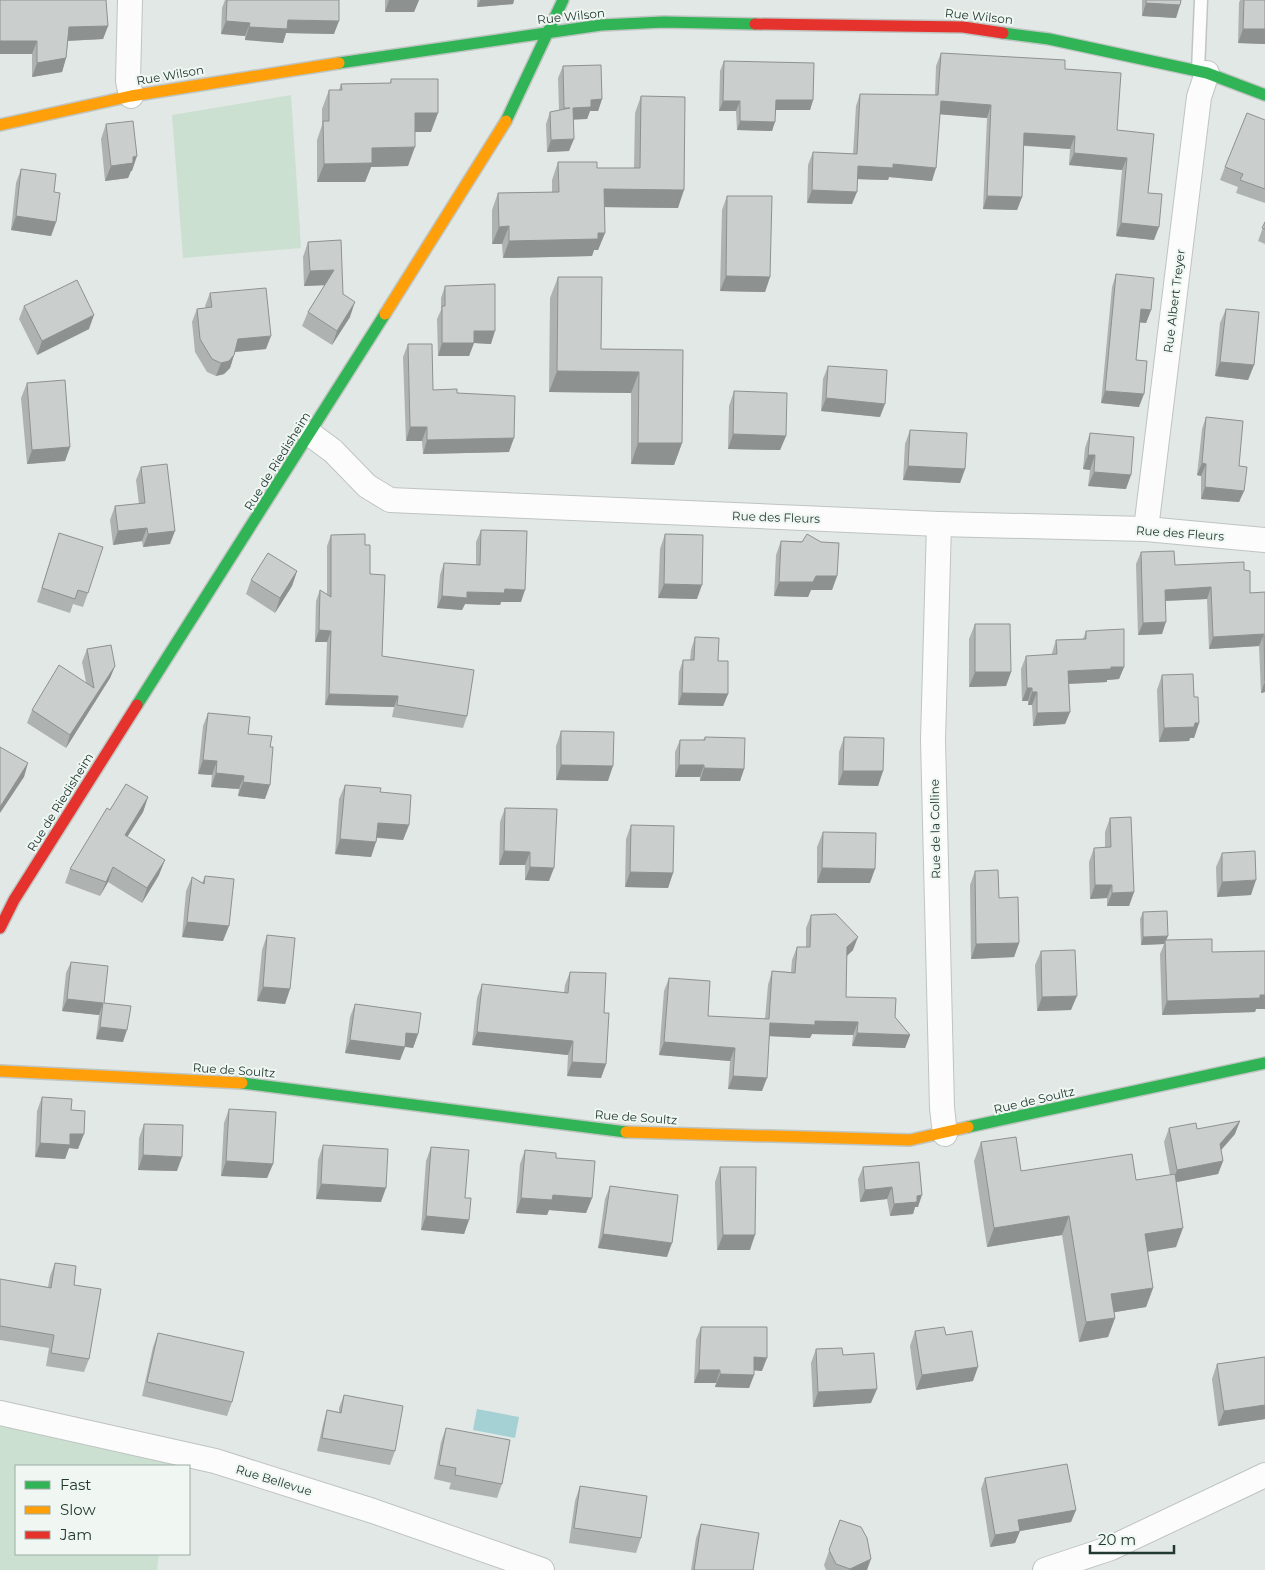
<svg xmlns="http://www.w3.org/2000/svg" width="1265" height="1570" viewBox="0 0 1265 1570" font-family="Montserrat,sans-serif">
<rect width="100%" height="100%" fill="#e2e8e5"/>
<g fill="#cce0d1">
<path d="M291 95 301 248 183 258 172 115Z"/>
<path d="M0 1425 170 1463V1466H16V1554H159L157 1570H0Z"/>
</g>
<path fill="#a5d0d4" d="M477 1409 519 1417 515 1438 473 1430Z"/>
<g fill="none" stroke-linecap="round" stroke-linejoin="round">
<defs>
<path id="lane" d="M1198 71 1201 0"/>
<g id="street">
<path d="M130 0 128 81 131 96"/>
<path d="M310 434 333 451 367 486 390 500 939 524 1146 529 1265 540"/>
<path d="M939 524 933 740 942 1108 945 1134"/>
<path d="M1146 529 1199 97 1207 73"/>
<path d="M0 1413 215 1461 373 1511 542 1570"/>
<path d="M1045 1570 1111 1548 1265 1475"/>
</g>
<g id="fast">
<path d="M1003 33 1049 39 1207 73 1265 95"/>
<path d="M339 63 601 25 664 22 755 24"/>
<path d="M506 121 563 0"/>
<path d="M137 705 385 314"/>
<path d="M242 1083 626 1132"/>
<path d="M968 1127 1265 1063"/>
</g>
<g id="slow">
<path d="M0 125 131 96 339 63"/>
<path d="M385 314 506 121"/>
<path d="M0 1071 242 1083"/>
<path d="M626 1132 910 1140 968 1127"/>
</g>
<g id="jam">
<path d="M755 24 963 27 1003 33"/>
<path d="M0 928 14 900 137 705"/>
</g>
</defs>
<use href="#lane" stroke="#bfc4c2" stroke-width="15"/>
<use href="#street" stroke="#bfc4c2" stroke-width="26"/>
<use href="#fast" stroke="#bfc5c2" stroke-width="14"/>
<use href="#slow" stroke="#bfc5c2" stroke-width="14"/>
<use href="#jam" stroke="#bfc5c2" stroke-width="14"/>
<use href="#lane" stroke="#fbfcfb" stroke-width="12"/>
<use href="#street" stroke="#fbfcfb" stroke-width="24"/>
<use href="#fast" stroke="#30b455" stroke-width="11"/>
<use href="#slow" stroke="#ff9f0a" stroke-width="11"/>
<use href="#jam" stroke="#e5322d" stroke-width="11"/>
</g>
<g fill="#aeb2b0">
<path d="M0 0 108 26 103 39 68 41 66 58 62 72 32 77V54H0Z"/>
<path d="M225 0H339L334 34 286 33 283 43 245 40V36L221 34 222 8Z"/>
<path d="M385 0H419L414 12H385Z"/>
<path d="M477 0H514L513 4 477 7Z"/>
<path d="M1142 0H1181L1180 5 1176 18 1142 16Z"/>
<path d="M1240 0H1265V44L1238 43 1239 3Z"/>
<path d="M941 53 1065 69 1117 130 1148 193 1154 240 1116 236 1122 170 1069 165 1070 149 1024 146 1022 197 1017 210 983 209 987 118 940 114 932 181 889 177 888 180 857 179 852 204 807 203 808 165 813 152 853 154 856 106 860 94 935 95 936 66Z"/>
<path d="M724 61 813 100 810 110H776L772 131 737 130 736 111H719L720 71Z"/>
<path d="M563 66 602 99 598 111H590L587 119H573L569 151 547 152 546 124 550 112 559 110 558 78Z"/>
<path d="M391 79 431 132H415L408 166 371 167 365 182H317V140L322 125V109L329 90H339L341 84 390 83Z"/>
<path d="M641 96 678 208 604 207 605 233 598 250H594L592 256 503 258 502 244H492V210L498 193 552 192V180L558 162 597 168H634L635 113Z"/>
<path d="M1265 120V203L1236 193 1238 187 1220 180 1225 167Z"/>
<path d="M106 124 132 171H131L128 178 105 181 101 139Z"/>
<path d="M21 169 54 192 56 222 51 236 11 230 16 183Z"/>
<path d="M727 196 770 277 765 292 720 291 722 210Z"/>
<path d="M1265 222V244L1258 241Z"/>
<path d="M308 242 343 294 350 317 332 345 302 326 308 312 325 285 304 286 303 257Z"/>
<path d="M1116 274 1151 310 1146 323 1140 322 1136 360 1139 407 1101 403 1112 287Z"/>
<path d="M558 277 601 349 683 350 682 443 674 465 631 464V393L549 392 550 298Z"/>
<path d="M445 286 491 344 474 343 469 356H438L437 319 441 310V298Z"/>
<path d="M210 293 266 349 235 352 230 368 224 374 216 376 207 372 195 352 192 322 197 309 206 308 205 306Z"/>
<path d="M24 306 89 329 37 355 19 319Z"/>
<path d="M1226 309 1254 365 1248 380 1215 376 1220 323Z"/>
<path d="M408 344 433 390 457 393 509 452 423 454 422 441H406L403 357Z"/>
<path d="M828 366 880 417 821 411 823 379Z"/>
<path d="M27 383 70 447 65 461 27 464 21 398Z"/>
<path d="M734 391 786 436 780 450 728 449 729 406Z"/>
<path d="M1206 417 1239 466 1244 491 1239 502 1201 499V476L1197 475 1202 429Z"/>
<path d="M910 430 965 469 960 483 903 480 905 444Z"/>
<path d="M1090 433 1126 489 1088 486 1090 470 1083 469 1085 448Z"/>
<path d="M141 467 170 544 143 547 142 541 113 545 110 520 115 506 139 504 136 480Z"/>
<path d="M481 530 521 602H501L500 605 465 604 462 610 437 608 440 575 444 563 476 565V542Z"/>
<path d="M59 533 88 593 83 607 73 604 70 613 37 602Z"/>
<path d="M665 534 697 599 658 598 660 549Z"/>
<path d="M331 535 365 545 370 574 382 656 467 716 463 728 392 717 394 707 325 705 327 642H315L316 601 320 590 327 594V546Z"/>
<path d="M781 541 821 542 837 576 832 590H811L808 597 774 596 776 555Z"/>
<path d="M1141 552 1175 565 1244 570 1250 593 1265 592V692L1261 693 1259 646 1209 649 1207 599 1166 601 1162 634 1138 635 1136 564Z"/>
<path d="M297 571 292 586 275 613 246 594 251 580Z"/>
<path d="M975 624 1011 672 1006 686 969 687V639Z"/>
<path d="M1086 631 1124 667 1119 679 1107 680V682L1069 684 1070 712 1065 724 1033 726 1032 705H1028V701H1022L1021 669 1026 656 1052 655V653L1056 640 1083 639Z"/>
<path d="M695 637 728 694 723 706 678 705 679 672 683 660H690L691 650Z"/>
<path d="M87 649 115 666 110 678 66 748 27 723 32 710 86 682 82 662Z"/>
<path d="M1162 675 1194 697 1199 723 1194 738H1190L1189 741 1159 742 1157 690Z"/>
<path d="M208 713 248 734 265 799 238 796 239 789 211 787 212 775 198 774 203 726Z"/>
<path d="M561 731 608 781 556 780V746Z"/>
<path d="M705 737 744 769 740 781H700V777H675V752L680 740H703Z"/>
<path d="M844 737 883 771 878 786 838 785 839 752Z"/>
<path d="M345 785 380 792 409 825 403 840 377 838 371 857 335 854 339 799Z"/>
<path d="M148 797 143 812 127 837 159 875 142 903 108 882 100 896 65 883 70 869 110 810Z"/>
<path d="M505 808 549 881 525 880V865H499L500 822Z"/>
<path d="M1110 818 1134 892 1129 906H1107V898L1090 899 1089 862 1094 848H1105V832Z"/>
<path d="M631 825 673 873 668 888 625 887 626 839Z"/>
<path d="M823 832 870 883H817V847Z"/>
<path d="M1222 853 1251 895 1217 897 1216 867Z"/>
<path d="M975 871 999 898 1019 943 1014 957 971 959 970 885Z"/>
<path d="M205 876 223 941 182 937 186 891 192 877 202 883Z"/>
<path d="M1143 912 1167 940 1212 952 1256 1009 1255 1012 1162 1015 1160 954 1164 944 1141 945 1140 919Z"/>
<path d="M811 915 853 950 847 956 846 997 895 1017 910 1035 905 1048 852 1046 853 1035 812 1034 810 1038 770 1036 762 1091 728 1089 730 1061 659 1055 664 991 669 978 708 1016 765 1019 768 985 772 971 791 972 792 960 797 947H806V928Z"/>
<path d="M267 935 290 989 285 1004 257 1001 262 950Z"/>
<path d="M1041 951 1071 1010 1037 1011 1035 965Z"/>
<path d="M71 962 104 1003 123 1042 96 1039 99 1015 62 1011 66 973Z"/>
<path d="M570 972 604 1013 606 1064 601 1078 567 1076 568 1055 472 1045 477 998 482 984 564 993 565 985Z"/>
<path d="M355 1004 418 1034 413 1048 405 1047 400 1060 345 1053 350 1017Z"/>
<path d="M42 1097 78 1149 69 1148 65 1159 35 1157 37 1111Z"/>
<path d="M229 1109 273 1164 267 1178 221 1176 224 1123Z"/>
<path d="M144 1124 177 1171 138 1170 139 1138Z"/>
<path d="M1169 1128 1197 1129 1235 1134 1221 1150 1223 1161 1218 1174 1176 1182V1247L1147 1252 1153 1288 1146 1307 1114 1312 1115 1318 1108 1337 1079 1342 1062 1235 987 1247 974 1161 981 1142 1021 1171 1136 1180 1170 1175 1164 1142Z"/>
<path d="M323 1145 381 1202 316 1199 318 1160Z"/>
<path d="M431 1147 465 1198 469 1220 464 1234 421 1230 426 1161Z"/>
<path d="M525 1150 556 1158 592 1198 586 1213 549 1210 547 1215 516 1213 520 1164Z"/>
<path d="M919 1162 918 1207H915L913 1214 890 1216 887 1199 860 1202 858 1179 863 1167Z"/>
<path d="M720 1167 750 1250H717L715 1182Z"/>
<path d="M610 1186 667 1257 598 1248 605 1199Z"/>
<path d="M55 1263 74 1285 89 1359 84 1372 46 1366 49 1348 0 1340V1281L48 1287 50 1276Z"/>
<path d="M701 1327 762 1371 754 1370V1375L749 1388 715 1387 716 1383H694L696 1340Z"/>
<path d="M915 1331 946 1335 973 1381 916 1390 910 1346Z"/>
<path d="M158 1333 232 1402 227 1416 142 1396 153 1347Z"/>
<path d="M816 1349 843 1355 871 1403 813 1407 811 1363Z"/>
<path d="M1265 1357V1419L1218 1426 1212 1379 1217 1364Z"/>
<path d="M344 1395 395 1451 390 1465 317 1451 323 1424 327 1410 339 1412V1408Z"/>
<path d="M446 1428 502 1484 497 1498 449 1489 451 1483 434 1479 441 1442Z"/>
<path d="M985 1478 1076 1510 1071 1522 1020 1531 1015 1543 990 1547 981 1489Z"/>
<path d="M580 1486 641 1538 636 1553 569 1543 575 1501Z"/>
<path d="M840 1520 867 1570H826L824 1565Z"/>
<path d="M701 1524 753 1570H691L696 1538Z"/>
</g>
<g fill="#8d9190">
<path d="M389 0H419L414 12H385Z"/>
<path d="M480 0H514L513 4 477 7Z"/>
<path d="M1146 3 1180 5 1176 18 1142 16Z"/>
<path d="M288 20 339 21 334 34 286 33 283 43 245 40 249 27Z"/>
<path d="M226 21 250 23 245 36 221 34Z"/>
<path d="M108 26 103 39 64 41 69 27Z"/>
<path d="M1243 29H1265V44L1238 43Z"/>
<path d="M0 41H37L32 54H0Z"/>
<path d="M66 58 62 72 32 77 37 63Z"/>
<path d="M602 99 598 111H590L587 119 568 120 573 108 591 100Z"/>
<path d="M776 100H813L810 110H772Z"/>
<path d="M723 101H740L736 111H719Z"/>
<path d="M941 101 991 105 987 118 936 114Z"/>
<path d="M415 113H438L431 132H408Z"/>
<path d="M740 121 775 122 772 131 737 130Z"/>
<path d="M1024 133 1075 136 1070 149 1020 145Z"/>
<path d="M574 139 569 151 547 152 551 140Z"/>
<path d="M415 147 408 166 371 167 365 182H317L324 164 372 148Z"/>
<path d="M1074 153 1127 158 1122 170 1069 165Z"/>
<path d="M137 156 132 171H131L128 178 105 181 111 166 133 157Z"/>
<path d="M893 164 936 168 932 181 889 177 888 180 853 179 858 166Z"/>
<path d="M604 189 684 190 678 208 598 207Z"/>
<path d="M812 190 857 192 852 204 807 203Z"/>
<path d="M987 196 1022 197 1017 210 983 209Z"/>
<path d="M16 216 56 222 51 236 11 230Z"/>
<path d="M1121 223 1159 227 1154 240 1116 236Z"/>
<path d="M509 226 502 244H492L499 227Z"/>
<path d="M598 233H605L598 250H594L592 256 503 258 509 241Z"/>
<path d="M334 270 329 285 304 286 310 271Z"/>
<path d="M726 276 770 277 765 292 720 291Z"/>
<path d="M355 302 350 317 332 345 337 331Z"/>
<path d="M1141 309 1151 310 1146 323 1136 322Z"/>
<path d="M94 315 89 329 37 355 42 341Z"/>
<path d="M474 331H495L491 344 474 343 469 356H438L442 343Z"/>
<path d="M271 336 266 349 233 352 238 339Z"/>
<path d="M234 355 230 368 224 374 216 376 221 363Z"/>
<path d="M1220 362 1254 365 1248 380 1215 376Z"/>
<path d="M557 371 639 372 631 393 549 392Z"/>
<path d="M1105 391 1144 394 1139 407 1101 403Z"/>
<path d="M826 398 885 404 880 417 821 411Z"/>
<path d="M410 427H427L422 441H406Z"/>
<path d="M733 434 786 436 780 450 728 449Z"/>
<path d="M514 438 509 452 423 454 427 440Z"/>
<path d="M638 443H682L674 465 631 464Z"/>
<path d="M70 447 65 461 27 464 32 450Z"/>
<path d="M1088 455H1095L1090 470 1083 469Z"/>
<path d="M1202 463 1206 464 1201 476 1197 475Z"/>
<path d="M908 466 965 469 960 483 903 480Z"/>
<path d="M1094 472 1131 475 1126 489 1088 486Z"/>
<path d="M1205 487 1244 491 1239 502 1201 499Z"/>
<path d="M147 528 142 541 113 545 118 531Z"/>
<path d="M175 531 170 544 143 547 148 534Z"/>
<path d="M297 571 292 586 275 613 280 598Z"/>
<path d="M816 576H837L832 590H811L808 597 774 596 779 582Z"/>
<path d="M664 584 702 585 697 599 658 598Z"/>
<path d="M1211 587 1207 599 1161 601 1165 590Z"/>
<path d="M505 589 525 590 521 602H501L500 605 465 604 462 610 437 608 442 596 467 592Z"/>
<path d="M1166 622 1162 634 1138 635 1143 623Z"/>
<path d="M319 630 331 631 327 642H315Z"/>
<path d="M1264 634 1259 646 1209 649 1213 637Z"/>
<path d="M115 666 110 678 66 748 70 735Z"/>
<path d="M1111 667H1124L1119 679 1107 680V682L1064 684 1068 671Z"/>
<path d="M975 672H1011L1006 686 969 687Z"/>
<path d="M1265 681V692L1261 693Z"/>
<path d="M1027 688H1032L1028 701H1022Z"/>
<path d="M1032 692H1037L1032 705H1028Z"/>
<path d="M682 693 728 694 723 706 678 705Z"/>
<path d="M329 694 398 696 394 707 325 705Z"/>
<path d="M1070 712 1065 724 1033 726 1037 713Z"/>
<path d="M1195 723H1199L1194 738H1190L1189 741 1159 742 1164 728Z"/>
<path d="M203 760 217 761 212 775 198 774Z"/>
<path d="M28 763 24 777 0 813V807Z"/>
<path d="M561 765 613 766 608 781 556 780Z"/>
<path d="M679 765H704L700 777H675Z"/>
<path d="M704 768 744 769 740 781H700Z"/>
<path d="M843 771H883L878 786 838 785Z"/>
<path d="M216 773 244 776 239 789 211 787Z"/>
<path d="M243 782 270 785 265 799 238 796Z"/>
<path d="M148 797 143 812 119 850 125 835Z"/>
<path d="M378 823 409 825 403 840 373 837Z"/>
<path d="M340 839 376 842 371 857 335 854Z"/>
<path d="M504 851 530 852 525 865H499Z"/>
<path d="M165 860 159 875 142 903 147 888Z"/>
<path d="M113 867 108 882 100 896 106 882Z"/>
<path d="M530 867 554 868 549 881 525 880Z"/>
<path d="M822 868 875 869 870 883H817Z"/>
<path d="M630 872 673 873 668 888 625 887Z"/>
<path d="M1256 880 1251 895 1217 897 1222 882Z"/>
<path d="M1095 885H1112L1107 898 1090 899Z"/>
<path d="M1134 892 1129 906H1107L1112 893Z"/>
<path d="M187 922 229 926 223 941 182 937Z"/>
<path d="M1168 936 1165 943V940L1164 944 1141 945 1143 937Z"/>
<path d="M858 937 853 950 842 960 847 947Z"/>
<path d="M1019 943 1014 957 971 959 976 944Z"/>
<path d="M263 987 290 989 285 1004 257 1001Z"/>
<path d="M1260 995H1265V1009H1256L1255 1012 1162 1015 1167 1001Z"/>
<path d="M1077 996 1071 1010 1037 1011 1042 997Z"/>
<path d="M67 999 103 1003 99 1015 62 1011Z"/>
<path d="M815 1021 858 1022 853 1035 812 1034 810 1038 766 1036 770 1023Z"/>
<path d="M100 1027 127 1030 123 1042 96 1039Z"/>
<path d="M477 1032 573 1041 568 1055 472 1045Z"/>
<path d="M406 1033 418 1034 413 1048 402 1046Z"/>
<path d="M857 1033 910 1035 905 1048 852 1046Z"/>
<path d="M350 1040 405 1047 400 1060 345 1053Z"/>
<path d="M664 1042 735 1048 730 1061 659 1055Z"/>
<path d="M572 1062 606 1064 601 1078 567 1076Z"/>
<path d="M733 1076 767 1078 762 1091 728 1089Z"/>
<path d="M1240 1121 1235 1134 1215 1157 1220 1144Z"/>
<path d="M70 1134H84L78 1149 69 1148 65 1159 35 1157 40 1143Z"/>
<path d="M143 1155 182 1157 177 1171 138 1170Z"/>
<path d="M226 1161 273 1164 267 1178 221 1176Z"/>
<path d="M1223 1161 1218 1174 1172 1183 1177 1170Z"/>
<path d="M321 1184 386 1188 381 1202 316 1199Z"/>
<path d="M892 1187 887 1199 860 1202 865 1190Z"/>
<path d="M553 1195 592 1198 586 1213 549 1210 547 1215 516 1213 521 1198Z"/>
<path d="M922 1195 918 1207H915L913 1214 890 1216 894 1204 917 1196Z"/>
<path d="M426 1216 469 1220 464 1234 421 1230Z"/>
<path d="M1069 1216 1062 1235 987 1247 994 1228Z"/>
<path d="M1183 1228 1176 1247 1138 1253 1145 1234Z"/>
<path d="M603 1234 672 1243 667 1257 598 1248Z"/>
<path d="M723 1235H755L750 1250H717Z"/>
<path d="M1153 1288 1146 1307 1104 1314 1111 1294Z"/>
<path d="M1115 1318 1108 1337 1079 1342 1086 1322Z"/>
<path d="M754 1357 767 1358 762 1371 750 1370Z"/>
<path d="M978 1367 973 1381 916 1390 922 1375Z"/>
<path d="M699 1370H720L716 1383H694Z"/>
<path d="M720 1374 754 1375 749 1388 715 1387Z"/>
<path d="M877 1389 871 1403 813 1407 818 1392Z"/>
<path d="M1265 1405V1419L1218 1426 1224 1411Z"/>
<path d="M1076 1510 1071 1522 1014 1532 1020 1531 1015 1543 990 1547 995 1535 1018 1520Z"/>
<path d="M871 1559 867 1570H849L850 1569Z"/>
</g>
<g fill="#cacfcd" stroke="#8d9190">
<path d="M0 0H106L108 26 69 27 66 58 37 63V41H0Z"/>
<path d="M227 0H339V21L288 20 287 29 249 27 250 23 226 21Z"/>
<path d="M1146 0H1181L1180 5 1146 3Z"/>
<path d="M1244 0H1265V29H1243Z"/>
<path d="M941 53 1065 60V69L1121 73 1117 130 1154 134 1148 193 1162 194 1159 227 1121 223 1127 158 1074 153 1075 136 1024 133 1022 197 987 196 991 105 941 101 936 168 893 164V168L858 166 857 192 812 190 813 152 857 154 860 94 938 95Z"/>
<path d="M724 61 814 63 813 100H776L775 122 740 121V101H723Z"/>
<path d="M601 65 602 99 591 100V107L573 108 574 139 551 140 550 112 570 108H564L563 66Z"/>
<path d="M391 79H438V113H415V147L372 148V163L324 164 323 121H329V90H342L341 84 391 83Z"/>
<path d="M641 96 685 97 684 190 604 189 605 233H598V239L509 241V226L499 227 498 193 559 192 558 162H597V168H640Z"/>
<path d="M1247 113 1265 120V189L1240 180 1243 174 1225 167Z"/>
<path d="M133 121 137 156 133 157V163L111 166 106 124Z"/>
<path d="M21 169 56 174 54 192 60 193 56 222 16 216Z"/>
<path d="M727 196H772L770 277 726 276Z"/>
<path d="M1265 222V229L1262 228Z"/>
<path d="M341 240 343 294 355 302 337 331 308 312 334 270 310 271 308 242Z"/>
<path d="M1116 274 1154 278 1151 310 1141 309 1136 360 1147 361 1144 394 1105 391Z"/>
<path d="M558 277H602L601 349 683 350 682 443H638L639 372 557 371Z"/>
<path d="M77 280 94 315 42 341 24 306Z"/>
<path d="M495 284V331H474V343H442V306H445V286Z"/>
<path d="M266 288 271 336 238 339 234 355 229 361 221 363 212 359 200 339 197 309 212 307 210 293Z"/>
<path d="M1226 309 1259 312 1254 365 1220 362Z"/>
<path d="M408 344H432L433 390 457 389V393L515 396 514 438 427 440V427H410Z"/>
<path d="M828 366 887 370 885 404 826 398Z"/>
<path d="M65 380 70 447 32 450 27 383Z"/>
<path d="M734 391 787 393 786 436 733 434Z"/>
<path d="M1206 417 1243 421 1239 466 1247 467 1244 491 1205 487 1206 464 1202 463Z"/>
<path d="M910 430 967 433 965 469 908 466Z"/>
<path d="M1090 433 1134 437 1131 475 1094 472 1095 455H1088Z"/>
<path d="M167 464 175 531 148 534 147 528 118 531 115 506 145 503 141 467Z"/>
<path d="M481 530 527 531 525 590 505 589 504 593 467 592V598L442 596 444 563 480 565Z"/>
<path d="M59 533 103 547 88 593 78 590 75 599 42 588Z"/>
<path d="M365 534V545H370V574L385 575 382 656 474 670 467 716 397 705 398 696 329 694 331 631 319 630 320 590 331 597V535Z"/>
<path d="M665 534 703 535 702 585 664 584Z"/>
<path d="M807 534 821 542 839 543 837 576H816L813 582H779L781 541 802 542Z"/>
<path d="M1174 551 1175 565 1244 562V570L1250 571V593L1265 592V681L1264 634 1213 637 1211 587 1165 590 1166 622 1143 623 1141 552Z"/>
<path d="M268 553 297 571 280 598 251 580Z"/>
<path d="M975 624H1010L1011 672H975Z"/>
<path d="M1124 629V667H1111V669L1068 671 1070 712 1037 713V692H1032V688H1027L1026 656 1057 654 1056 640 1086 639V631Z"/>
<path d="M695 637 719 638 718 661H728V694L682 693 683 660H694Z"/>
<path d="M111 645 115 666 70 735 32 710 59 665 94 688 87 649Z"/>
<path d="M1193 674 1194 697H1198L1199 723H1195L1194 727 1164 728 1162 675Z"/>
<path d="M208 713 250 717 248 734 272 736 270 747H273L270 785 243 782 244 776 216 773 217 761 203 760Z"/>
<path d="M561 731 614 732 613 766 561 765Z"/>
<path d="M705 737 745 738 744 769 704 768V765H679L680 740H705Z"/>
<path d="M844 737 884 738 883 771H843Z"/>
<path d="M0 747 28 763 0 807Z"/>
<path d="M126 784 148 797 125 835 165 860 147 888 113 867 106 882 70 869 107 808 110 810Z"/>
<path d="M345 785 381 788 380 792 411 795 409 825 378 823 376 842 340 839Z"/>
<path d="M505 808 557 809 554 868 530 867V852L504 851Z"/>
<path d="M1131 817 1134 892 1112 893V885H1095L1094 848 1111 847 1110 818Z"/>
<path d="M631 825 674 826 673 873 630 872Z"/>
<path d="M823 832 876 833 875 869 822 868Z"/>
<path d="M1255 851 1256 880 1222 882V853Z"/>
<path d="M998 870 999 898 1018 897 1019 943 976 944 975 871Z"/>
<path d="M205 876 234 879 229 926 187 922 192 877 204 884Z"/>
<path d="M1167 911 1168 936 1143 937V912Z"/>
<path d="M836 914 858 937 847 947 846 997 896 998 895 1017 910 1035 857 1033 858 1022 815 1021V1025L770 1023 767 1078 733 1076 735 1048 664 1042 669 978 710 981 708 1016 769 1019 772 971 795 973 797 947H810L811 915Z"/>
<path d="M267 935 295 938 290 989 263 987Z"/>
<path d="M1212 939V952L1265 951V995H1260V998L1167 1001 1165 940Z"/>
<path d="M1075 950 1077 996 1042 997 1041 951Z"/>
<path d="M71 962 108 966 104 1003 131 1006 127 1030 100 1027 103 1003 67 999Z"/>
<path d="M570 972 606 973 604 1013H609L606 1064 572 1062 573 1041 477 1032 482 984 568 993Z"/>
<path d="M355 1004 421 1013 418 1034 406 1033 405 1047 350 1040Z"/>
<path d="M42 1097 72 1099 71 1110 85 1111 84 1134H70V1145L40 1143Z"/>
<path d="M229 1109 276 1112 273 1164 226 1161Z"/>
<path d="M1240 1121 1220 1144 1223 1161 1177 1170 1169 1128 1196 1123 1197 1129Z"/>
<path d="M144 1124 183 1125 182 1157 143 1155Z"/>
<path d="M1016 1137 1021 1171 1132 1154 1136 1180 1175 1174 1183 1228 1145 1234 1153 1288 1111 1294 1115 1318 1086 1322 1069 1216 994 1228 981 1142Z"/>
<path d="M323 1145 388 1149 386 1188 321 1184Z"/>
<path d="M431 1147 469 1150 465 1198H471L469 1220 426 1216Z"/>
<path d="M525 1150 556 1153V1158L595 1161 592 1198 553 1195 552 1200 521 1198Z"/>
<path d="M919 1162 922 1195 917 1196V1202L894 1204 892 1187 865 1190 863 1167Z"/>
<path d="M720 1167H756L755 1235H723Z"/>
<path d="M610 1186 678 1195 672 1243 603 1234Z"/>
<path d="M55 1263 76 1266 74 1285 101 1289 89 1359 51 1353 54 1335 0 1326V1279L51 1288Z"/>
<path d="M701 1327H767V1358L754 1357V1375L720 1374V1370H699Z"/>
<path d="M944 1327 946 1335 972 1331 978 1367 922 1375 915 1331Z"/>
<path d="M158 1333 244 1352 232 1402 147 1382Z"/>
<path d="M842 1348 843 1355 874 1353 877 1389 818 1392 816 1349Z"/>
<path d="M1265 1357V1405L1224 1411 1217 1364Z"/>
<path d="M344 1395 403 1406 395 1451 322 1438 327 1410 341 1413Z"/>
<path d="M446 1428 510 1440 502 1484 455 1475 456 1468 439 1465Z"/>
<path d="M1067 1464 1076 1510 1018 1520 1020 1531 995 1535 985 1478Z"/>
<path d="M580 1486 647 1496 641 1538 574 1528Z"/>
<path d="M840 1520 861 1527 867 1538 871 1559 850 1569 836 1564 829 1550Z"/>
<path d="M701 1524 759 1533 753 1570H694Z"/>
</g>
<g text-anchor="middle" dominant-baseline="central" stroke-width="4" stroke-linejoin="round" paint-order="stroke">
<g font-size="12" fill="#223932" stroke="#f0f7f3">
<text transform="translate(571 16) rotate(-6)">Rue Wilson</text>
<text transform="translate(979 16) rotate(6)">Rue Wilson</text>
<text transform="translate(170 75) rotate(-10)">Rue Wilson</text>
<text transform="translate(1174 301) rotate(-83)">Rue Albert Treyer</text>
<text transform="translate(277 461) rotate(-58)">Rue de Riedisheim</text>
<text transform="translate(776 517) rotate(2)">Rue des Fleurs</text>
<text transform="translate(1180 533) rotate(4)">Rue des Fleurs</text>
<text transform="translate(60 802) rotate(-58)">Rue de Riedisheim</text>
<text transform="translate(935 829) rotate(-91)">Rue de la Colline</text>
<text transform="translate(234 1070) rotate(4)">Rue de Soultz</text>
<text transform="translate(1034 1100) rotate(-13)">Rue de Soultz</text>
<text transform="translate(636 1117) rotate(4)">Rue de Soultz</text>
<text transform="translate(274 1480) rotate(17)">Rue Bellevue</text>
</g>
</g>
<rect x="15" y="1465" width="175" height="90" fill="#f0f7f3" stroke="#9eaba6"/>
<rect x="25" y="1481" width="25" height="8" fill="#30b455" stroke="#9eaba6"/>
<text x="60" y="1490" font-size="15" fill="#223932">Fast</text>
<rect x="25" y="1506" width="25" height="8" fill="#ff9f0a" stroke="#9eaba6"/>
<text x="60" y="1515" font-size="15" fill="#223932">Slow</text>
<rect x="25" y="1531" width="25" height="8" fill="#e5322d" stroke="#9eaba6"/>
<text x="60" y="1540" font-size="15" fill="#223932">Jam</text>
<path d="M1090 1545v8h84v-8" fill="none" stroke="#223932" stroke-width="2.5"/>
<text x="1098" y="1545" font-size="15" fill="#223932" stroke="#f0f7f3" stroke-width="4" paint-order="stroke">20 m</text>
</svg>
